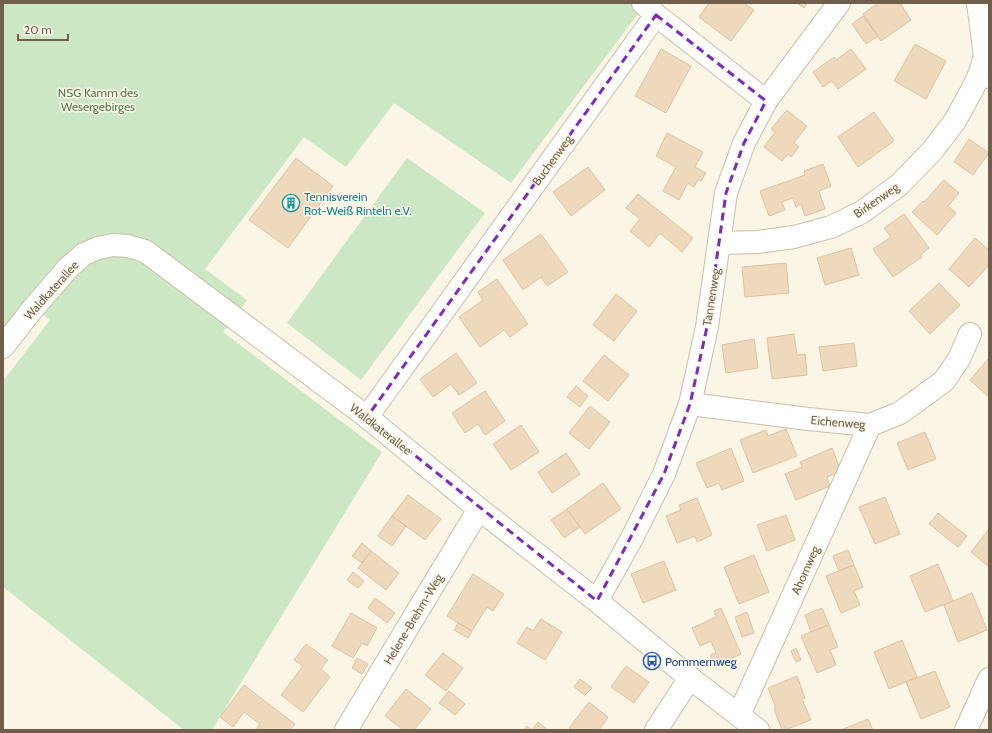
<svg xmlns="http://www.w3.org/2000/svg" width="992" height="733" viewBox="0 0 992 733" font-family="Cabin,sans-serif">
<rect width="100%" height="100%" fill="#faf5e4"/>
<g fill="#cce7c3">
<path d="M3 3H646L511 183 394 103 346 167 304 137 205 269 247 300 223 332 382 452 212 730H184L3 587V381L50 320 29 303 3 336Z"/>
<path d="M407 158 485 213 361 380 287 323Z"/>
</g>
<g fill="#eed9bd" stroke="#dfc29f">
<path d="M709 3H744L754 10 731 41 699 17Z"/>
<path d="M797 3H807L804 8Z"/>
<path d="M878 3H900L911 20 881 41 863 14Z"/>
<path d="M863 16 878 36 866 44 852 24Z"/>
<path d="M915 44 946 61 926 99 894 81Z"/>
<path d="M661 49 691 66 666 113 635 96Z"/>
<path d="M851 49 866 69 838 89 832 81 823 87 813 72 834 57 836 60Z"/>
<path d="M787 110 807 126 794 143 799 147 791 157 788 154 782 161 764 147 775 132 771 129Z"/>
<path d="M874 112 894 141 858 167 838 137Z"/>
<path d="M667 133 703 152 695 167 706 173 701 181 698 180 694 187 688 183 679 200 663 191 676 167 656 156Z"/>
<path d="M969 139 989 153 973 175 954 162Z"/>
<path d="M296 158 333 186 288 248 249 220Z"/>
<path d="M823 164 831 186 819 191 825 209 805 216 801 204 796 207 793 198 782 202 785 210 769 216 760 191 805 175 804 171Z"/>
<path d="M588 167 605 190 571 216 553 192Z"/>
<path d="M944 180 959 193 948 206 956 213 937 235 912 212 923 201 924 202Z"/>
<path d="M638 194 693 238 682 252 660 233 649 247 630 231 640 219 626 208Z"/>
<path d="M904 214 929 248 920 255 922 257 893 277 873 249 891 237 884 228Z"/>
<path d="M541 234 568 272 547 286 541 277 523 290 503 260Z"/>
<path d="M975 238 989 250V265L969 287 949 269Z"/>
<path d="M851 248 859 275 825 285 817 258Z"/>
<path d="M786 263 789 293 745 297 742 267Z"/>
<path d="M497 279 528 324 510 337 504 330 480 347 459 317 483 300 478 292Z"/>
<path d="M939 283 960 305 930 334 909 311Z"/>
<path d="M616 294 637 311 614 341 593 325Z"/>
<path d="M794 334 797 355 805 354 807 375 772 379 767 338Z"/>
<path d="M754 339 758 368 726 373 722 345Z"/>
<path d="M854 343 857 366 823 371 819 347Z"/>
<path d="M456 353 477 383 459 395 451 384 433 397 420 379Z"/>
<path d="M604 355 629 375 608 401 583 381Z"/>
<path d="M989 358V397L970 380Z"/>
<path d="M576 386 588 396 580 407 567 397Z"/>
<path d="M485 391 505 421 485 435 478 424 465 433 452 413Z"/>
<path d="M590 406 610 422 589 449 569 433Z"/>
<path d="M521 425 539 452 511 470 493 444Z"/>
<path d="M786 429 797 456 753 473 740 440 766 430 768 436Z"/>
<path d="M925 432 936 459 908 470 897 443Z"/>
<path d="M731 448 744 481 722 490 719 483 707 488 696 463Z"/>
<path d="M832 448 841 471 827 477 830 486 796 500 785 474 802 467 800 462Z"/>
<path d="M566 453 580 474 552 493 538 472Z"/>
<path d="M603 483 621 509 585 534 567 509Z"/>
<path d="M408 495 441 519 425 540 392 516Z"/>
<path d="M885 497 900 534 875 544 859 507Z"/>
<path d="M697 498 712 535 697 542 695 536 677 543 666 516 681 510 679 505Z"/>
<path d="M567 509 580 527 564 538 551 520Z"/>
<path d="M938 513 967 536 958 547 929 524Z"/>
<path d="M786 515 795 540 767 551 757 525Z"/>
<path d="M392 516 406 526 392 546 378 536Z"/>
<path d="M989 529V567L971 552Z"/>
<path d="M362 543 371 551 362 563 352 556Z"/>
<path d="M848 550 854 565 839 571 833 556Z"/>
<path d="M371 551 399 573 386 590 358 568Z"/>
<path d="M754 555 769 592 739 604 724 567Z"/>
<path d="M664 561 676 590 643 603 631 574Z"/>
<path d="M938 564 953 601 925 612 910 576Z"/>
<path d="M854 565 863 587 854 591 860 605 841 613 826 576Z"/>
<path d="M353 572 364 581 358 588 347 580Z"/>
<path d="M473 574 504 594 493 611 487 607 472 631 447 616Z"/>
<path d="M972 593 987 630 958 642 944 605Z"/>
<path d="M375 598 395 613 387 623 368 608Z"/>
<path d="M721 608 741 654 715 666 710 655 716 653 711 641 700 646 692 628 716 617 714 611Z"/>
<path d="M822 608 829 625 811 632 805 615Z"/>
<path d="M747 612 754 633 742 637 735 617Z"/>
<path d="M351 613 377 628 367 646 362 643 353 658 332 646Z"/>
<path d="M541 619 562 632 545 660 517 643 527 627 533 631Z"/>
<path d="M458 623 472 631 468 638 454 630Z"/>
<path d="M829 625 838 647 830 650 836 665 817 673 801 636Z"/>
<path d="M902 640 917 677 889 689 874 652Z"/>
<path d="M306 644 328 660 321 669 330 677 303 712 281 695 303 666 294 660Z"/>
<path d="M796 648 801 660 796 662 791 651Z"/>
<path d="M443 653 463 668 446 691 425 675Z"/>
<path d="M357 658 368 664 362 674 352 668Z"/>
<path d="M626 666 649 682 634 703 611 687Z"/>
<path d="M935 671 950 707 921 719 906 682Z"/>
<path d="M797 676 805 698 802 699 811 720 785 730H782L774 709 776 708 768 688Z"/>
<path d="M580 679 592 688 585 695 574 687Z"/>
<path d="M244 685 295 724 290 730H255L260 724 244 712 233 727 220 717Z"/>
<path d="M406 689 431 709 414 730H403L385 716Z"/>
<path d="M449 691 465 704 455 715 439 703Z"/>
<path d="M589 702 608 717 599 730H572L569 728Z"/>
<path d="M868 719 873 730H841Z"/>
<path d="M538 722 548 730H524L527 726 532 730Z"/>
</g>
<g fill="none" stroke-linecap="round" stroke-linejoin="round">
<defs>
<g id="minor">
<path d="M643 3 656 15"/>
<path d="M978 3 985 56 980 73 989 77"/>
<path d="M719 243 758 242 794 237 831 227 862 212 899 185 932 151 955 121 972 90 980 73"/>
<path d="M3 347 31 311 68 268 84 254 98 248 113 245 128 246 145 251 367 417 479 509 597 601 690 678 758 730"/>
<path d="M690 404 808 419 870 425 900 413 944 381 959 359 970 334"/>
<path d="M367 417 656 15 766 101"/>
<path d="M597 601 633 536 664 474 690 404 707 327 726 193 744 143 766 101 839 3"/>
<path d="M739 715 870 425"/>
<path d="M346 730 479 509"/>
<path d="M656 730 690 678"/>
<path d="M966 730 989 679"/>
</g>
</defs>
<use href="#minor" stroke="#cbbeab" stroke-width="24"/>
<use href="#minor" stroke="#fff" stroke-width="22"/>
</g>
<path fill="none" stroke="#7b2cbf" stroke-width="3" stroke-dasharray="8 5" stroke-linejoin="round" d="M656 15 766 101 744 143 726 193 707 327 690 404 664 474 597 601 367 417Z"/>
<defs>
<symbol id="building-ring" viewBox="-11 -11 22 22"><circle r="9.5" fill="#fef9ea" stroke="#0f9aa8" stroke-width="1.5"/><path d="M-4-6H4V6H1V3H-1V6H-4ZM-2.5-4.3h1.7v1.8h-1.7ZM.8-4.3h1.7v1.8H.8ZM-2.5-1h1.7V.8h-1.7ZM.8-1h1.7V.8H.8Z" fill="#0f9aa8"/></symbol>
<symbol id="bus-ring" viewBox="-11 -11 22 22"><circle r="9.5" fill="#fef9ea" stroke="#1a4fb4" stroke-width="1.5"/><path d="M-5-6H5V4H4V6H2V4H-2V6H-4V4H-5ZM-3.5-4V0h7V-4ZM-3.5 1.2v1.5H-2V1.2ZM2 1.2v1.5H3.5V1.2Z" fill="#1a4fb4"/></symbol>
</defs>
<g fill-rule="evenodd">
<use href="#building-ring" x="281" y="193" width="20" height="20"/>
<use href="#bus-ring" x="642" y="651" width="20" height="20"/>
</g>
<g text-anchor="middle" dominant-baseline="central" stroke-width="3" stroke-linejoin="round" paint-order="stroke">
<g font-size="12" fill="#4e7b47" stroke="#fef9ea">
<text x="98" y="92">NSG Kamm des<tspan x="98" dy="14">Wesergebirges</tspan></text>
</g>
<g font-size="12" fill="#715f4b" stroke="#fef9ea">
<text transform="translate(552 160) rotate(-54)">Buchenweg</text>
<text transform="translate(876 200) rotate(-35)">Birkenweg</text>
<text transform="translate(51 290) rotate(-48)">Waldkaterallee</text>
<text transform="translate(711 297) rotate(-81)">Tannenweg</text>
<text transform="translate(838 422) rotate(5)">Eichenweg</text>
<text transform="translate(381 429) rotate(38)">Waldkaterallee</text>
<text transform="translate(805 570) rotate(-66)">Ahornweg</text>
<text transform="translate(413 619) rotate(-59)">Helene-Brehm-Weg</text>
</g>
<g font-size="12" fill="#0d838f" stroke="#fef9ea" text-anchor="start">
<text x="304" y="196">Tennisverein<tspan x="304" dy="14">Rot-Weiß Rinteln e.V.</tspan></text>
</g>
<g font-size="12" fill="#164399" stroke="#fef9ea" text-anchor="start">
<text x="665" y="661">Pommernweg</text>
</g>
</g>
<rect width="992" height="733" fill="none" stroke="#715f4b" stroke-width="8"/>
<path d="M18 34v6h50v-6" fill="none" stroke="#715f4b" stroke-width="2"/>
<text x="24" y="34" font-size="12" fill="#715f4b" stroke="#fef9ea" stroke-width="3" paint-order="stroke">20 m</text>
</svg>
